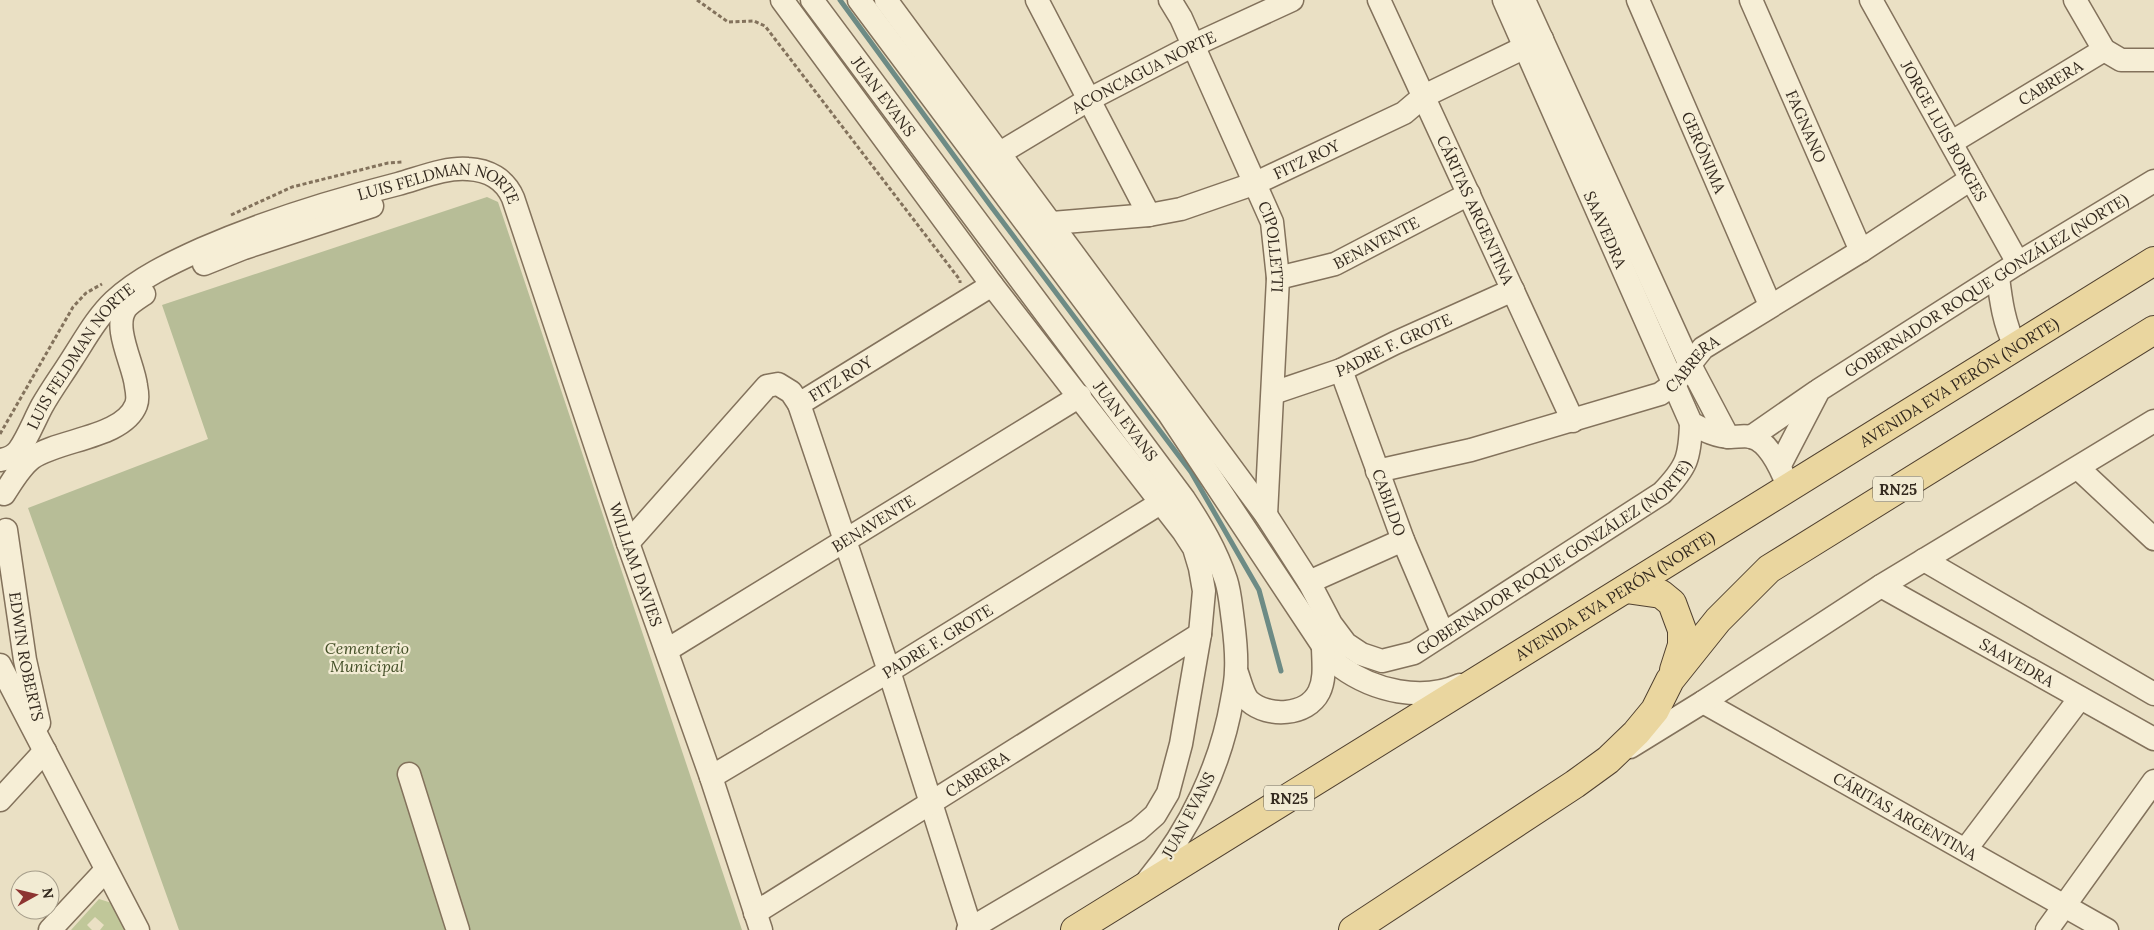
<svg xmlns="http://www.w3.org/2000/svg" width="2154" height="930" viewBox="0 0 2154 930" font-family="Lora,serif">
<rect width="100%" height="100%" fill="#eae0c4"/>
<path fill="#c0c799" d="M99 899 115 904 128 930H100L104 925 95 917 87 925 92 930H71Z"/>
<path fill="#b7bd97" d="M487 197 498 202 742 930H179L28 508 208 439 162 305Z"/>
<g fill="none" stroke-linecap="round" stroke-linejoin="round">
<path stroke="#6d8b85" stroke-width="5" d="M840 0 990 205 1191 472 1259 590 1281 671"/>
<defs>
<g id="minor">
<path d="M782 0 992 285 1183 531 1194 548 1200 568 1204 591 1200 634 1181 744 1168 793 1155 815 1138 830 968 930"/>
<path id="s1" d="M812 0 1184 499C1201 525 1216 550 1226 580 1230 592 1231 607 1233 621 1235 637 1237 653 1236 670 1236 680 1234 690 1232 700 1221 765 1190 830 1148 880"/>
<path d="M859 0 1169 414 1323 646C1329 653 1334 661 1341 667 1374 691 1422 702 1460 685"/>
<path id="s2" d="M886 0 1266 515 1309 582 1331 624 1346 644 1361 654 1382 661 1414 653 1662 493C1687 467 1690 458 1691 423"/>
<path d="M1037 0 1149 215"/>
<path id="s3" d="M1170 0 1181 18 1272 222 1278 278 1266 515"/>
<path id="s4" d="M1379 0 1573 421"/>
<path id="s5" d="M1504 0 1691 423C1704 430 1716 437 1731 437 1737 437 1745 435 1751 437 1769 441 1782 471 1788 486"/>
<path d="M1524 0 1690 365 1728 437"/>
<path id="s6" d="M1638 0 1770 305"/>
<path id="s7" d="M1751 0 1861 251"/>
<path id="s8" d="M1871 0 2018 263"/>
<path d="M2075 0 2104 50 2121 60H2154"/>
<path id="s9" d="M1952 142 2104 50"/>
<path id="s10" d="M1000 153 1088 100 1194 45 1292 0"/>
<path id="s11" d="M1052 223 1149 215 1181 209 1256 183 1404 113 1424 96 1542 39"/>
<path d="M204 264 244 248 372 206"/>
<path d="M1998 277C2001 302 2004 323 2015 346"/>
<path id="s12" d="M1278 278 1335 264 1469 194"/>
<path id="s13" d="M1341 370 1403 540 1443 634"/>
<path id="s14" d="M1273 393 1341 370 1395 343 1513 290"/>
<path d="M799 404 889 671 971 929"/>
<path d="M1751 437 1816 392"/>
<path id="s15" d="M0 460C8 459 14 457 19 450 28 437 34 421 42 406 51 390 62 375 72 359 85 339 97 317 114 301 139 278 171 263 202 249 266 221 331 201 398 184 420 178 446 167 468 169 488 170 505 179 513 198L628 543 711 777 761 930"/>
<path id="s16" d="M1780 465 1819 390 2018 263 2154 181"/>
<path d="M2078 468 2154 539"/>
<path id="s17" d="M1377 471 1471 450 1660 394 1674 384 1703 348 1861 251 1971 179"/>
<path d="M4 494C12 482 20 467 32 458 59 439 123 438 136 405 138 400 137 391 136 386 134 365 112 327 126 308 130 303 138 298 144 294"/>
<path id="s18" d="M6 530 25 660 39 723"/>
<path id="s19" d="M628 543 767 386 778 384 791 392 799 404 992 285"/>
<path d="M1924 560 2154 694"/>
<path d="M1309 582 1403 540"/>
<path id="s20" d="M1881 586 2154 739"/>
<path id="s21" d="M667 650 1080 396"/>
<path d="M0 665 138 930"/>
<path d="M1237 673C1240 681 1243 695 1249 701 1268 718 1307 716 1319 692 1326 678 1323 661 1323 646"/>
<path id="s22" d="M1703 702 2107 930"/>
<path d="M1630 747 1703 702 1881 586 2154 421"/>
<path d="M409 774 458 930"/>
<path id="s23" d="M711 777 889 671 1162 502"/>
<path d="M0 800 45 751"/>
<path d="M1966 849 2080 698"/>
<path id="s24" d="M755 913 1200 634"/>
<path d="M50 930 105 871"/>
<path d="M2047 930 2154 781"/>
</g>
<g id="major">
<path d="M1626 589 1661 594 1672 603 1682 630V645L1674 670"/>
<path id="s25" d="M1075 930 2154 261"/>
<path d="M1353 930 1575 784 1608 760 1636 733 1655 710 1670 680 1718 620 1769 569 2154 330"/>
</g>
</defs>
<use href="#minor" stroke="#83725c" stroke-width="25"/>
<use href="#major" stroke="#514130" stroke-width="30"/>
<g stroke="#83725c" stroke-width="3" stroke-dasharray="4 2.5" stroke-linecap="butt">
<path d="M697 0 728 22 754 21 765 26 960 280V283"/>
<path d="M231 215 292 187 388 163 403 162"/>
<path d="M0 434 73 307 86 293 102 284"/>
</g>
<use href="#minor" stroke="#f6eed6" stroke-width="22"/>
<use href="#major" stroke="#ead69f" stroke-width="28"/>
</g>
<g text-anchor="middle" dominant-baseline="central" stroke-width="4.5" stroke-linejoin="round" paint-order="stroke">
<g fill="#f2ebd3" stroke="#6d6455" stroke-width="1">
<rect x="1873" y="476.5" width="50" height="25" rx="4"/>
<rect x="1264" y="785.5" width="50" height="25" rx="4"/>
</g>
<g font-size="15" font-weight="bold" fill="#342a1f">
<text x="1898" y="489">RN25</text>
<text x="1289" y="798">RN25</text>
</g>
<g font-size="16" fill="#342a1f" stroke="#f2ebd3">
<text stroke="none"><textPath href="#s10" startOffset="165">ACONCAGUA NORTE</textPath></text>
<text stroke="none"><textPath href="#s9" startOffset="115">CABRERA</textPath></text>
<text stroke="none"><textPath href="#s1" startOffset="120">JUAN EVANS</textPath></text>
<text stroke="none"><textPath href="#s7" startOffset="138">FAGNANO</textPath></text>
<text stroke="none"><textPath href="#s8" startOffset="150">JORGE LUIS BORGES</textPath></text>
<text stroke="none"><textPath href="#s6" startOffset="166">GERÓNIMA</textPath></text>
<text stroke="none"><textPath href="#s11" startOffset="265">FITZ ROY</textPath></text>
<text stroke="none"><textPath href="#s15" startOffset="555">LUIS FELDMAN NORTE</textPath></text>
<text stroke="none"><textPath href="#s4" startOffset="231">CÁRITAS ARGENTINA</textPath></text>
<text stroke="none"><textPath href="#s5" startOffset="251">SAAVEDRA</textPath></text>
<text stroke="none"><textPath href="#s12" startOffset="105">BENAVENTE</textPath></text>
<text stroke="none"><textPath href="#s3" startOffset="269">CIPOLLETTI</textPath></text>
<text stroke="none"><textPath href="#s16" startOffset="282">GOBERNADOR ROQUE GONZÁLEZ (NORTE)</textPath></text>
<text stroke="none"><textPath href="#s14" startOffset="130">PADRE F. GROTE</textPath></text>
<text stroke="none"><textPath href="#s15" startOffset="135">LUIS FELDMAN NORTE</textPath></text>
<text stroke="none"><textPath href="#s17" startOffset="338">CABRERA</textPath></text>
<text stroke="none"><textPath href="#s19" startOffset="299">FITZ ROY</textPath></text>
<text stroke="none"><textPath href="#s25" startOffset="1040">AVENIDA EVA PERÓN (NORTE)</textPath></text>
<text stroke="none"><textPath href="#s1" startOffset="525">JUAN EVANS</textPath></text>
<text stroke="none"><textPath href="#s13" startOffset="141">CABILDO</textPath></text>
<text stroke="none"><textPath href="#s21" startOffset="242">BENAVENTE</textPath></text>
<text stroke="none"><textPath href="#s2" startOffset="1035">GOBERNADOR ROQUE GONZÁLEZ (NORTE)</textPath></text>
<text stroke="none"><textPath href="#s15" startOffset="1024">WILLIAM DAVIES</textPath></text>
<text stroke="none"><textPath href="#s25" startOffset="635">AVENIDA EVA PERÓN (NORTE)</textPath></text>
<text stroke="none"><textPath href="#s23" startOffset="264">PADRE F. GROTE</textPath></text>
<text stroke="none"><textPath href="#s18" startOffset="128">EDWIN ROBERTS</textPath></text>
<text stroke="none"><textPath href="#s20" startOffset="156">SAAVEDRA</textPath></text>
<text stroke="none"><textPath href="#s24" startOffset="262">CABRERA</textPath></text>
<text transform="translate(1188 815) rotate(-62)">JUAN EVANS</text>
<text stroke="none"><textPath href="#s22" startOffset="232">CÁRITAS ARGENTINA</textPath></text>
</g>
<g font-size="16" font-style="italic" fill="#434f27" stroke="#f2ebd3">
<text x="367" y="648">Cementerio<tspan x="367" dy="18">Municipal</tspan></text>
</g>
</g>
<g transform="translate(35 895) rotate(82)"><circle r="24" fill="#f2ebd3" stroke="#a69e8b"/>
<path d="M0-4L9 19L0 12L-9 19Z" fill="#8d3431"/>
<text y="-8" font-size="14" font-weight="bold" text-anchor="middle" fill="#342a1f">N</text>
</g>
</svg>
